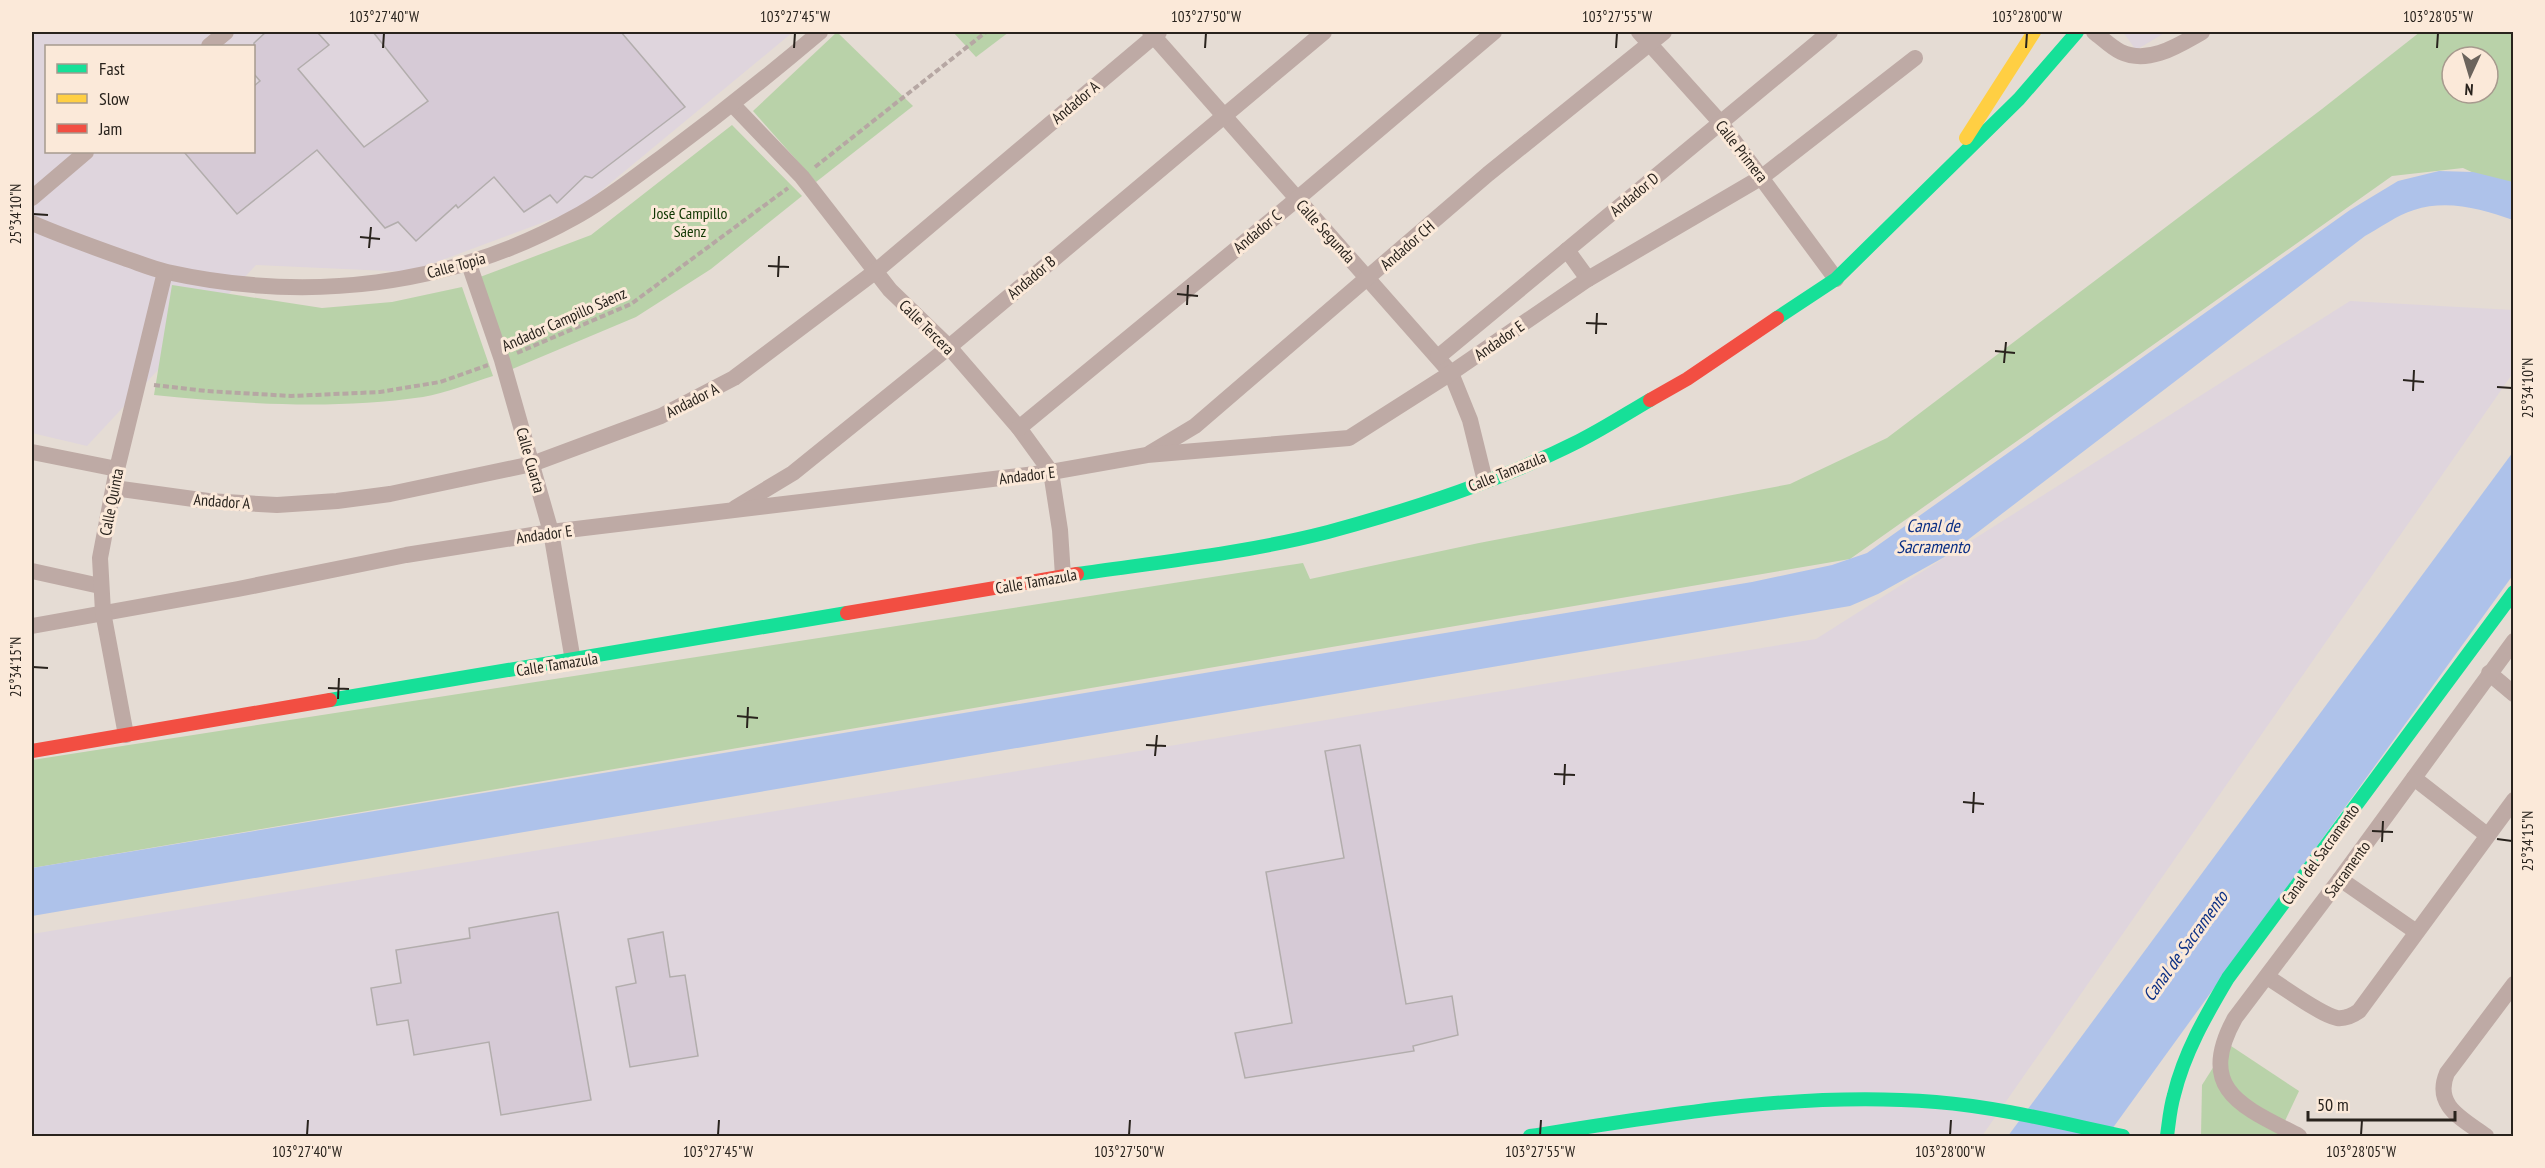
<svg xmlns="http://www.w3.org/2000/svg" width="2545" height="1168" viewBox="0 0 2545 1168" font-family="'PT Sans Narrow',sans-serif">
<rect width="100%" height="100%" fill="#e5dcd4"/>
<g fill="#dfd5dd" fill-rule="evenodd">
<path d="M32 32H793L579 209 410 272 256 265 87 446 32 433ZM46 46H254V152H46Z"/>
<path d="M2123 32H2166L2136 50Z"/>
<path d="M2350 301 2513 310V373L1982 1136H32V934L1816 639Z"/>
</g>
<g fill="#b9d2a9" fill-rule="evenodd">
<path d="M837 32 913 106 816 182 753 111Z"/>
<path d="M953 32H1009L976 57Z"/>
<path d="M2420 32H2513V191L2463 168 2392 176 1850 559 32 868V760L1303 563 1310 579 1479 543 1790 484 1887 438 2322 109ZM2452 57H2488V93H2452Z"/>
<path d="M732 125 802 196 711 269 636 317 510 370 480 277 591 235Z"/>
<path d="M172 285 322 308 392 302 462 287 493 376C470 383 446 393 423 397 333 410 243 404 154 395Z"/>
<path d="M2228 1044 2299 1091 2278 1136H2201L2202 1085Z"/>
</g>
<g fill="#aec2ea">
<path d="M2439 171 2473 172 2513 182V220C2482 209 2447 199 2414 210 2397 215 2380 228 2365 236L1948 555 1878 594 1850 606 32 916V868L1752 582 1832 565 1867 553 2350 210 2398 181Z"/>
<path d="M2513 452V575L2107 1136H2008Z"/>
</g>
<g fill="#d6cad6" stroke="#b2adac" stroke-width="1.5">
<path d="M266 32H317L329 45 298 69 364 147 428 101 373 32H621L685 107 592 178 585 176 557 203 550 195 524 212 494 177 458 208 456 205 416 241 398 222 385 228 317 150 237 214 184 152H254V86L260 81 254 74V43Z"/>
<path d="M1360 745 1406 1004 1452 996 1458 1035 1413 1046 1414 1051 1245 1078 1235 1033 1292 1023 1266 872 1344 858 1325 751Z"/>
<path d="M558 912 591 1100 501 1115 489 1042 414 1055 408 1020 377 1025 371 988 401 983 396 950 470 938 469 928Z"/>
<path d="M663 932 670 977 685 975 698 1056 630 1067 616 987 636 983 628 939Z"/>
</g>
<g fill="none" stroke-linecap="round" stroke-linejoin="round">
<g stroke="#b6a7a3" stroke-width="4" stroke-dasharray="6 3" stroke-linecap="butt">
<path d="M815 167 986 32"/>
<path d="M517 353 631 304 788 188"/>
<path d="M154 385 206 391 291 396 380 392 440 382 488 365"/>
</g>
<g stroke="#beaaa5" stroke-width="16">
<path d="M1150 32 1451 373 1470 420 1485 481"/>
<path d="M1639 32 1720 122 1836 279"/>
<path d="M2094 32C2102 38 2112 48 2121 52 2149 65 2179 45 2202 32"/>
<path d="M209 46 226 32"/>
<path d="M733 105 802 177 890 290 949 347 1019 428 1051 472 1060 530 1063 576"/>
<path d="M32 198 86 152"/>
<path d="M32 223C62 236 93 247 124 258 139 263 153 269 167 272 307 303 450 287 575 217 605 201 633 178 661 158 715 118 768 76 820 32"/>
<path d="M1567 250 1588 279"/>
<path d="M469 264 502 360 551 532 573 661"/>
<path d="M1438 357 1830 32"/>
<path d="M1019 428 1297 199 1494 32"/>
<path d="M32 452 117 469"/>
<path d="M1150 453 1195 426 1488 174 1664 32"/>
<path d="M114 488 208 501 277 505 337 501 390 494 532 464 661 416 734 378 876 271 1159 32"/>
<path d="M735 508 793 473 949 347 1324 32"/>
<path d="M32 571 100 586"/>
<path d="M32 626 238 589 406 555 551 532 1051 472 1147 455 1349 438 1451 373 1588 279 1762 177 1915 58"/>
<path d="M2489 673 2514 694"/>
<path d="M126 735 103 612 100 558 117 469 165 272"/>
<path d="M2414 778 2487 835"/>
<path d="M2340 879 2415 931"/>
<path d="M2267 977C2284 987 2319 1014 2337 1018 2346 1019 2352 1016 2359 1011L2514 800"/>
<path d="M2299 1136C2243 1107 2195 1090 2235 1018L2340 879 2514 641"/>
<path d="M2486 1136C2463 1119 2433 1106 2447 1073L2514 984"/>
</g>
<g stroke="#16e098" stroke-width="14">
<path d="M1777 318 1836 279 2019 99 2077 32"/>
<path d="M1077 574C1160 562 1246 553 1328 532 1413 509 1500 481 1579 441 1603 429 1626 414 1650 400"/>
<path d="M330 700 847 613"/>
<path d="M1530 1136C1665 1115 1798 1091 1936 1102 1999 1107 2061 1123 2123 1136"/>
<path d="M2167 1136C2169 1122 2170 1108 2174 1095 2184 1053 2206 1015 2228 978L2514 592"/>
</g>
<path stroke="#ffcf43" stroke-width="14" d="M1966 138 2034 32"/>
<g stroke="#f24e42" stroke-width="14">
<path d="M1650 400 1687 379 1777 318"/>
<path d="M847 613 1077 574"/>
<path d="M32 751 330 700"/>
</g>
</g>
<path fill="none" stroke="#29231d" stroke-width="2" d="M383 48 384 33M794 48 795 33M1205 48 1206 33M1616 48 1617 33M2026 48 2027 33M2437 48 2438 33M33 214 48 215M360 237 380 239M369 248 371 227M768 266 789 267M778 277 779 256M1177 294 1198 296M1187 305 1188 285M1586 323 1607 324M1596 334 1597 313M1995 351 2015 353M2004 363 2006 342M2403 380 2424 382M2497 387 2512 388M2413 391 2414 370M33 667 48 668M328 688 349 689M338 699 339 678M737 716 758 718M747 728 748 707M1146 745 1166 746M1155 756 1157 735M1554 774 1575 775M1564 785 1565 764M1963 802 1984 804M1973 813 1974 792M2372 831 2393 832M2497 839 2512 841M2382 842 2383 821M307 1135 308 1120M718 1135 719 1120M1129 1135 1130 1120M1540 1135 1541 1120M1950 1135 1951 1120M2361 1135 2362 1120"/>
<g text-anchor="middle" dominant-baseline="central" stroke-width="6" stroke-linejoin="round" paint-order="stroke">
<g font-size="16" fill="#29231d" stroke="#fbe9d9">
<text transform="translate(1075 102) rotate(-40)">Andador A</text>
<text transform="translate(1742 151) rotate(52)">Calle Primera</text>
<text transform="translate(1634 194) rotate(-40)">Andador D</text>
<text transform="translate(1257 231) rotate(-40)">Andador C</text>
<text transform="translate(1326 231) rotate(48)">Calle Segunda</text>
<text transform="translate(1407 245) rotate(-41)">Andador CH</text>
<text transform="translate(456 265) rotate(-15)">Calle Topia</text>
<text transform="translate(1031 277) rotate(-40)">Andador B</text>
<text transform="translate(564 319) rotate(-24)">Andador Campillo Sáenz</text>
<text transform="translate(927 327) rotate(45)">Calle Tercera</text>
<text transform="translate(1499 340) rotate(-35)">Andador E</text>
<text transform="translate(692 400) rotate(-27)">Andador A</text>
<text transform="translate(531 460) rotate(74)">Calle Cuarta</text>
<text transform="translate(1507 471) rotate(-22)">Calle Tamazula</text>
<text transform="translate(1027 475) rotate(-7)">Andador E</text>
<text transform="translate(222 501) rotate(4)">Andador A</text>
<text transform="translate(111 502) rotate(-79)">Calle Quinta</text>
<text transform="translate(544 534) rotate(-8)">Andador E</text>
<text transform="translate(1036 581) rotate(-10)">Calle Tamazula</text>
<text transform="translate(557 664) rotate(-9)">Calle Tamazula</text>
<text transform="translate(2320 854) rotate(-54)">Canal del Sacramento</text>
<text transform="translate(2347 869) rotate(-54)">Sacramento</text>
</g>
<g font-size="16" fill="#103602" stroke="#fbe9d9">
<text x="690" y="213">José Campillo<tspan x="690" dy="18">Sáenz</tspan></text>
</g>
<g font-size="18" font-style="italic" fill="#0c3085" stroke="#fbe9d9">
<text x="1933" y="525">Canal de<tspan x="1933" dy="21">Sacramento</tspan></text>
<text transform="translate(2185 946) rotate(-54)">Canal de Sacramento</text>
</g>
</g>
<rect width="2545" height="1168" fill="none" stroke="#fbe9d9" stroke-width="66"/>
<rect x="45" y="45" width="210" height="108" fill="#fbe9d9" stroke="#a79a8e" stroke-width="1.5"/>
<rect x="57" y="64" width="30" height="9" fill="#16e098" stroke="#a79a8e" stroke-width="1.5"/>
<text x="99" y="75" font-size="18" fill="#29231d">Fast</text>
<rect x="57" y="94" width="30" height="9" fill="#ffcf43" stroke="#a79a8e" stroke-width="1.5"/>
<text x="99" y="105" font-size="18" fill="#29231d">Slow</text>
<rect x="57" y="124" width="30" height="9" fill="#f24e42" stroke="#a79a8e" stroke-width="1.5"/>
<text x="99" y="135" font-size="18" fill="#29231d">Jam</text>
<g transform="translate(2470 75) rotate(184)"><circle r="28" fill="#fbe9d9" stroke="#a79a8e" stroke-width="1.5"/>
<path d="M0-4.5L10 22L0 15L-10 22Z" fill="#6b645d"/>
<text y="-9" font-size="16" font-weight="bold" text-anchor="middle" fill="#29231d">N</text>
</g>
<path d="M2308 1111v9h147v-9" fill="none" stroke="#29231d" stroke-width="3"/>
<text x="2317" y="1111" font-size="18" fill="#29231d" stroke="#fbe9d9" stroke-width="4.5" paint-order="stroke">50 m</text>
<rect x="33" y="33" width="2479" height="1102" fill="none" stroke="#29231d" stroke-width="2"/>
<g font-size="15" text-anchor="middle" fill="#29231d">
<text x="384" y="22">103°27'40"W</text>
<text x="795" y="22">103°27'45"W</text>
<text x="1206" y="22">103°27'50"W</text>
<text x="1617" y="22">103°27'55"W</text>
<text x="2027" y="22">103°28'00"W</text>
<text x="2438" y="22">103°28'05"W</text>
<text transform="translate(16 214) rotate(-90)" y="5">25°34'10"N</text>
<text transform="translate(2528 388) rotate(-90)" y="5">25°34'10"N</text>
<text transform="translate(16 667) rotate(-90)" y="5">25°34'15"N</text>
<text transform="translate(2528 841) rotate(-90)" y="5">25°34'15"N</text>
<text x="307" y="1157">103°27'40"W</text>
<text x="718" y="1157">103°27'45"W</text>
<text x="1129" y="1157">103°27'50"W</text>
<text x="1540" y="1157">103°27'55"W</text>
<text x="1950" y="1157">103°28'00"W</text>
<text x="2361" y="1157">103°28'05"W</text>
</g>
</svg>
